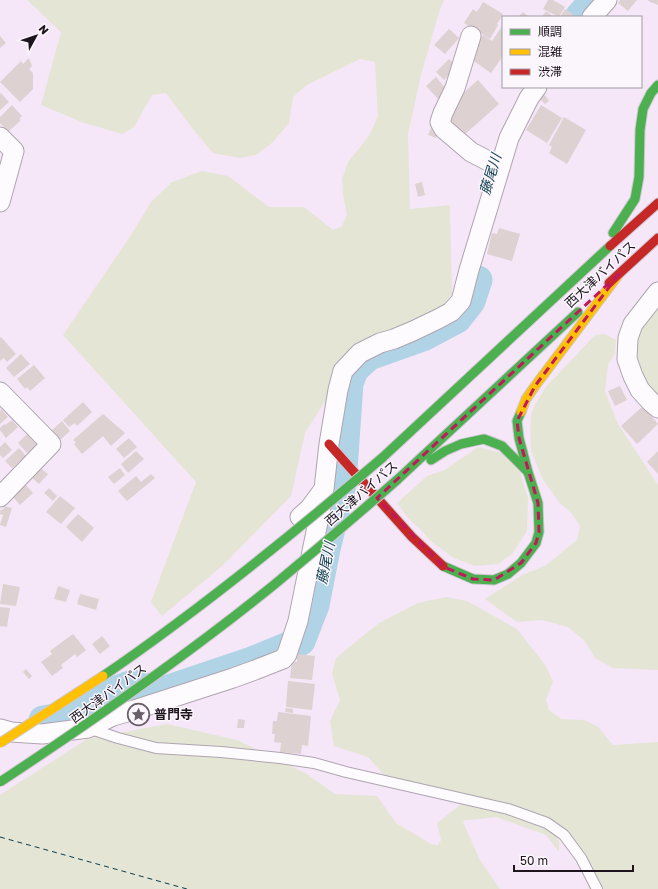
<svg xmlns="http://www.w3.org/2000/svg" width="658" height="889" viewBox="0 0 658 889" font-family="'Golos Text','Noto Sans JP',sans-serif">
<rect width="100%" height="100%" fill="#f5e7f8"/>
<g fill="#e4e5d5">
<path d="M27 0H444L440 9 421 75 408 134 410 209 450 205 452 294 441 308 384 336 328 397 305 433 291 496 222 566 162 616 151 602 196 482 63 335 131 235 151 202 172 182 202 171 228 176 269 207H304L333 230 342 226 347 215 343 195 342 179 348 162 369 136 378 116 375 62 360 59 307 85 293 97 289 123 273 142 256 155 240 158 213 153 192 128 166 93 152 95 134 127 123 134 84 123 41 105 61 32Z"/>
<path d="M658 305V401L641 380 636 358V336L643 322Z"/>
<path d="M605 334 616 340 615 353 608 365 605 391 618 424 658 485V670H656L613 668 595 658 584 640 568 627 542 620 517 622 485 599 524 574 545 566 577 540 580 526 572 514 560 503 543 480 531 451 530 426 531 414 536 403 545 388 595 335Z"/>
<path d="M478 447 502 453 520 472 528 498 527 531 513 553 498 564 475 566 454 558 433 543 422 531 409 519 397 503 427 476 445 470Z"/>
<path d="M446 597 467 601 517 629 546 666 553 682 546 700 549 710 561 719 585 720 598 727 613 745 658 742V889H589L578 859 553 824 528 811 384 775 368 757 334 746 330 721 340 700 332 674 336 658 379 623 418 603Z"/>
<path d="M167 724 237 740 307 774 335 794 377 796 396 823 431 844 438 845 441 840 437 823 464 802 502 813 526 819 551 830 559 841V852L546 835 496 817 480 819 465 820 463 822 480 860 500 889H0V795L87 739Z"/>
</g>
<g fill="none" stroke-linecap="round" stroke-linejoin="round">
<g stroke="#b0d3e6" stroke-width="29">
<path d="M579 17 594 0"/>
<path d="M43 720 72 715 108 693 133 684 163 691 252 661 301 641 315 605 326 549 342 484 349 383 354 370 369 356 425 336 457 319 471 301 478 280"/>
</g>
<path stroke="#0b3c4c" stroke-width="1" stroke-dasharray="5 4" stroke-linecap="butt" d="M0 837 187 889"/>
</g>
<g fill="#ded1d1">
<path d="M548 0H553L565 7 559 17 543 9Z"/>
<path d="M620 0H637L628 11 618 3Z"/>
<path d="M649 0H658V5L648 1Z"/>
<path d="M483 2 503 14 497 24 498 25 490 39 464 23 473 9 477 12Z"/>
<path d="M565 9 573 14 571 17H560Z"/>
<path d="M546 11 554 17H542Z"/>
<path d="M523 12 529 17H518Z"/>
<path d="M503 25V56L491 73 468 57 483 35 492 41Z"/>
<path d="M449 29 459 38 445 54 434 45Z"/>
<path d="M0 36 6 43 0 48Z"/>
<path d="M29 58 32 66 29 69 33 73V89L20 102 0 82 21 61 23 64Z"/>
<path d="M449 59 455 65 454 70 444 80 436 72Z"/>
<path d="M436 77 447 90 438 99 426 86Z"/>
<path d="M478 80 499 104 464 135 446 116 452 103Z"/>
<path d="M1 93 9 102 0 110V94Z"/>
<path d="M545 95 549 101 545 104 540 99Z"/>
<path d="M12 105 22 116 19 119 21 120 8 132 0 123V117Z"/>
<path d="M541 105 562 118 547 143 526 130Z"/>
<path d="M564 117 586 130 567 164 549 153 552 147 549 145Z"/>
<path d="M431 128 439 130 436 138 428 135Z"/>
<path d="M422 182 425 195 418 197 415 184Z"/>
<path d="M499 228 520 234 512 261 487 254 492 233 497 234Z"/>
<path d="M1 337 16 354 7 362 4 358 0 361V338Z"/>
<path d="M21 354 30 364 14 377 6 368Z"/>
<path d="M34 365 45 378 30 391 27 387 25 389 17 379Z"/>
<path d="M620 386 627 400 615 406 608 391Z"/>
<path d="M83 402 92 412 77 426 75 423 69 427 63 420Z"/>
<path d="M643 406 658 424 637 444 621 426Z"/>
<path d="M1 409 8 417 0 424V411Z"/>
<path d="M103 414 125 433 111 446 103 436 82 454 74 444 76 442 73 440Z"/>
<path d="M12 420 18 427 6 438 0 430V428L4 424 5 425Z"/>
<path d="M62 421 70 431 60 440 51 431Z"/>
<path d="M27 434 37 445 27 453 18 443Z"/>
<path d="M129 438 137 447 124 458 116 449Z"/>
<path d="M5 442 12 450 3 458 0 455V447Z"/>
<path d="M19 448 26 456 12 468 5 461Z"/>
<path d="M136 451 144 459 128 473 121 464Z"/>
<path d="M658 451V474L647 462Z"/>
<path d="M40 468 48 474 39 484 32 478Z"/>
<path d="M120 468 125 475 114 484 108 477Z"/>
<path d="M151 474 155 478 127 501 118 491 136 476 141 482Z"/>
<path d="M26 485 33 493 20 505 13 497Z"/>
<path d="M49 488 57 496 53 501 44 493Z"/>
<path d="M60 496 75 508 61 524 46 512Z"/>
<path d="M4 506 12 508 6 527 0 525 3 515 0 514V512L1 509 3 510Z"/>
<path d="M78 514 94 528 82 542 66 527Z"/>
<path d="M3 584 20 587 16 606 0 604Z"/>
<path d="M58 586 70 590 66 602 54 599Z"/>
<path d="M80 594 99 599 96 610 77 604Z"/>
<path d="M0 607 10 608 7 627 0 626Z"/>
<path d="M73 634 86 650 77 657 75 654 61 665 63 668 52 676 41 662 52 654 50 651Z"/>
<path d="M102 636 110 646 100 654 92 644Z"/>
<path d="M297 654 315 656 312 680 290 678 292 661 297 662Z"/>
<path d="M26 669 32 676 29 679 23 672Z"/>
<path d="M288 681 315 684 312 710 286 707Z"/>
<path d="M286 708 293 709V713L285 712Z"/>
<path d="M278 712 311 716 308 746 302 745 301 754 280 752 281 743 274 742 275 734H272L273 721H277Z"/>
<path d="M238 719 245 720 244 728H237Z"/>
</g>
<g fill="none" stroke-linecap="round" stroke-linejoin="round">
<defs>
<path id="lane" d="M88 728 118 738 156 748 221 752 280 758 314 763 346 772 508 809 547 823 564 835 581 858 597 889"/>
<g id="street">
<path d="M592 17 607 0"/>
<path d="M471 36 455 88 443 113 440 122 444 129 471 152 500 167"/>
<path d="M0 137 14 151 0 202"/>
<path d="M658 292 633 324 628 338 627 359 633 376 640 390 652 403 658 408"/>
<path d="M0 392 51 444 0 497"/>
<path d="M300 517 310 508 324 489 329 444 338 390 343 371 360 353 380 343 394 339 413 331 438 319 451 312 461 301 469 270 509 138 529 98 537 87"/>
<path d="M0 729 11 732 42 734 88 728 113 716 134 710 233 678 255 670 283 659 287 654 298 621 322 502"/>
</g>
<g id="fast">
<path d="M613 233 635 199 639 177 640 130 643 109 651 93 658 85"/>
<path d="M382 458 610 246"/>
<path d="M431 460 445 451 461 444 484 439 502 446 527 471"/>
<path d="M397 480 578 312"/>
<path d="M443 566 473 579 494 580 508 574 521 563 536 543 539 532 538 503 528 472 519 438 517 421 521 412"/>
</g>
<path id="slow" d="M521 412 526 399 535 386 619 274"/>
<g id="jam">
<path d="M610 246 658 203"/>
<path d="M609 283 658 238"/>
<path d="M329 444 412 537 443 566"/>
</g>
</defs>
<use href="#lane" stroke="#afa4b1" stroke-width="12"/>
<use href="#street" stroke="#afa4b1" stroke-width="21"/>
<use href="#fast" stroke="#cec7d0" stroke-width="11"/>
<use href="#slow" stroke="#cec7d0" stroke-width="11"/>
<use href="#jam" stroke="#cec7d0" stroke-width="11"/>
<use href="#lane" stroke="#fefbfe" stroke-width="10"/>
<use href="#street" stroke="#fefbfe" stroke-width="19"/>
<use href="#fast" stroke="#4caf50" stroke-width="9"/>
<use href="#slow" stroke="#ffc107" stroke-width="9"/>
<use href="#jam" stroke="#c62828" stroke-width="9"/>
<defs>
<g id="fast-bridge">
<path d="M103 676C201 609 292 535 382 458"/>
<path d="M0 782C94 720 187 655 275 584 316 550 357 515 397 480"/>
</g>
<path id="slow-bridge" d="M0 743 103 676"/>
</defs>
<use href="#fast-bridge" stroke="#cec7d0" stroke-width="11" stroke-linecap="butt"/>
<use href="#slow-bridge" stroke="#cec7d0" stroke-width="11" stroke-linecap="butt"/>
<use href="#fast-bridge" stroke="#4caf50" stroke-width="9"/>
<use href="#slow-bridge" stroke="#ffc107" stroke-width="9"/>
</g>
<path fill="none" stroke="#c2185b" stroke-width="3" stroke-dasharray="8 5" stroke-linejoin="round" d="M619 274 535 386 517 421 519 438 538 503 539 532 536 543 521 563 494 580 473 579 444 567 377 498Z"/>
<defs>
<symbol id="sight-ring" viewBox="-11 -11 22 22"><circle r="9.5" fill="#fbf6fc" stroke="#695e6a" stroke-width="1.5"/><path d="M0-6L1.8-2.2L6-1.7L2.9 1.2L3.7 5.4L0 3.3L-3.7 5.4L-2.9 1.2L-6-1.7L-1.8-2.2Z" fill="#695e6a"/></symbol>
</defs>
<g fill-rule="evenodd">
<use href="#sight-ring" x="126" y="702" width="25" height="25"/>
</g>
<g text-anchor="middle" dominant-baseline="central" stroke-width="3" stroke-linejoin="round" paint-order="stroke">
<g font-size="13" fill="#1d141e" stroke="#fbf6fc">
<text transform="translate(600 274) rotate(-43)">西大津バイパス</text>
<text transform="translate(361 493) rotate(-41)">西大津バイパス</text>
<text transform="translate(108 693) rotate(-36)">西大津バイパス</text>
</g>
<g font-size="13" font-weight="bold" fill="#1d141e" stroke="#fbf6fc" text-anchor="start">
<text x="154" y="714">普門寺</text>
</g>
<g font-size="14" font-style="italic" fill="#0b3c4c" stroke="#fbf6fc">
<text transform="translate(490 174) rotate(-73)">藤尾川</text>
<text transform="translate(325 563) rotate(-78)">藤尾川</text>
</g>
</g>
<rect x="502" y="16" width="140" height="72" fill="#fbf6fc" stroke="#a29ca3"/>
<rect x="510" y="29" width="20" height="6" fill="#4caf50" stroke="#a29ca3"/>
<text x="538" y="36" font-size="12" fill="#1d141e">順調</text>
<rect x="510" y="49" width="20" height="6" fill="#ffc107" stroke="#a29ca3"/>
<text x="538" y="56" font-size="12" fill="#1d141e">混雑</text>
<rect x="510" y="69" width="20" height="6" fill="#c62828" stroke="#a29ca3"/>
<text x="538" y="76" font-size="12" fill="#1d141e">渋滞</text>
<g transform="translate(36 36) rotate(50)" stroke="#fbf6fc" stroke-width="3" paint-order="stroke">
<path d="M0-3L7 15L0 10L-7 15Z" fill="#1d141e"/>
<text y="-6" font-size="11" font-weight="bold" text-anchor="middle" fill="#1d141e">N</text>
</g>
<path d="M514 865v6h119v-6" fill="none" stroke="#1d141e" stroke-width="2"/>
<text x="520" y="865" font-size="12" fill="#1d141e" stroke="#fbf6fc" stroke-width="3" paint-order="stroke">50 m</text>
</svg>
